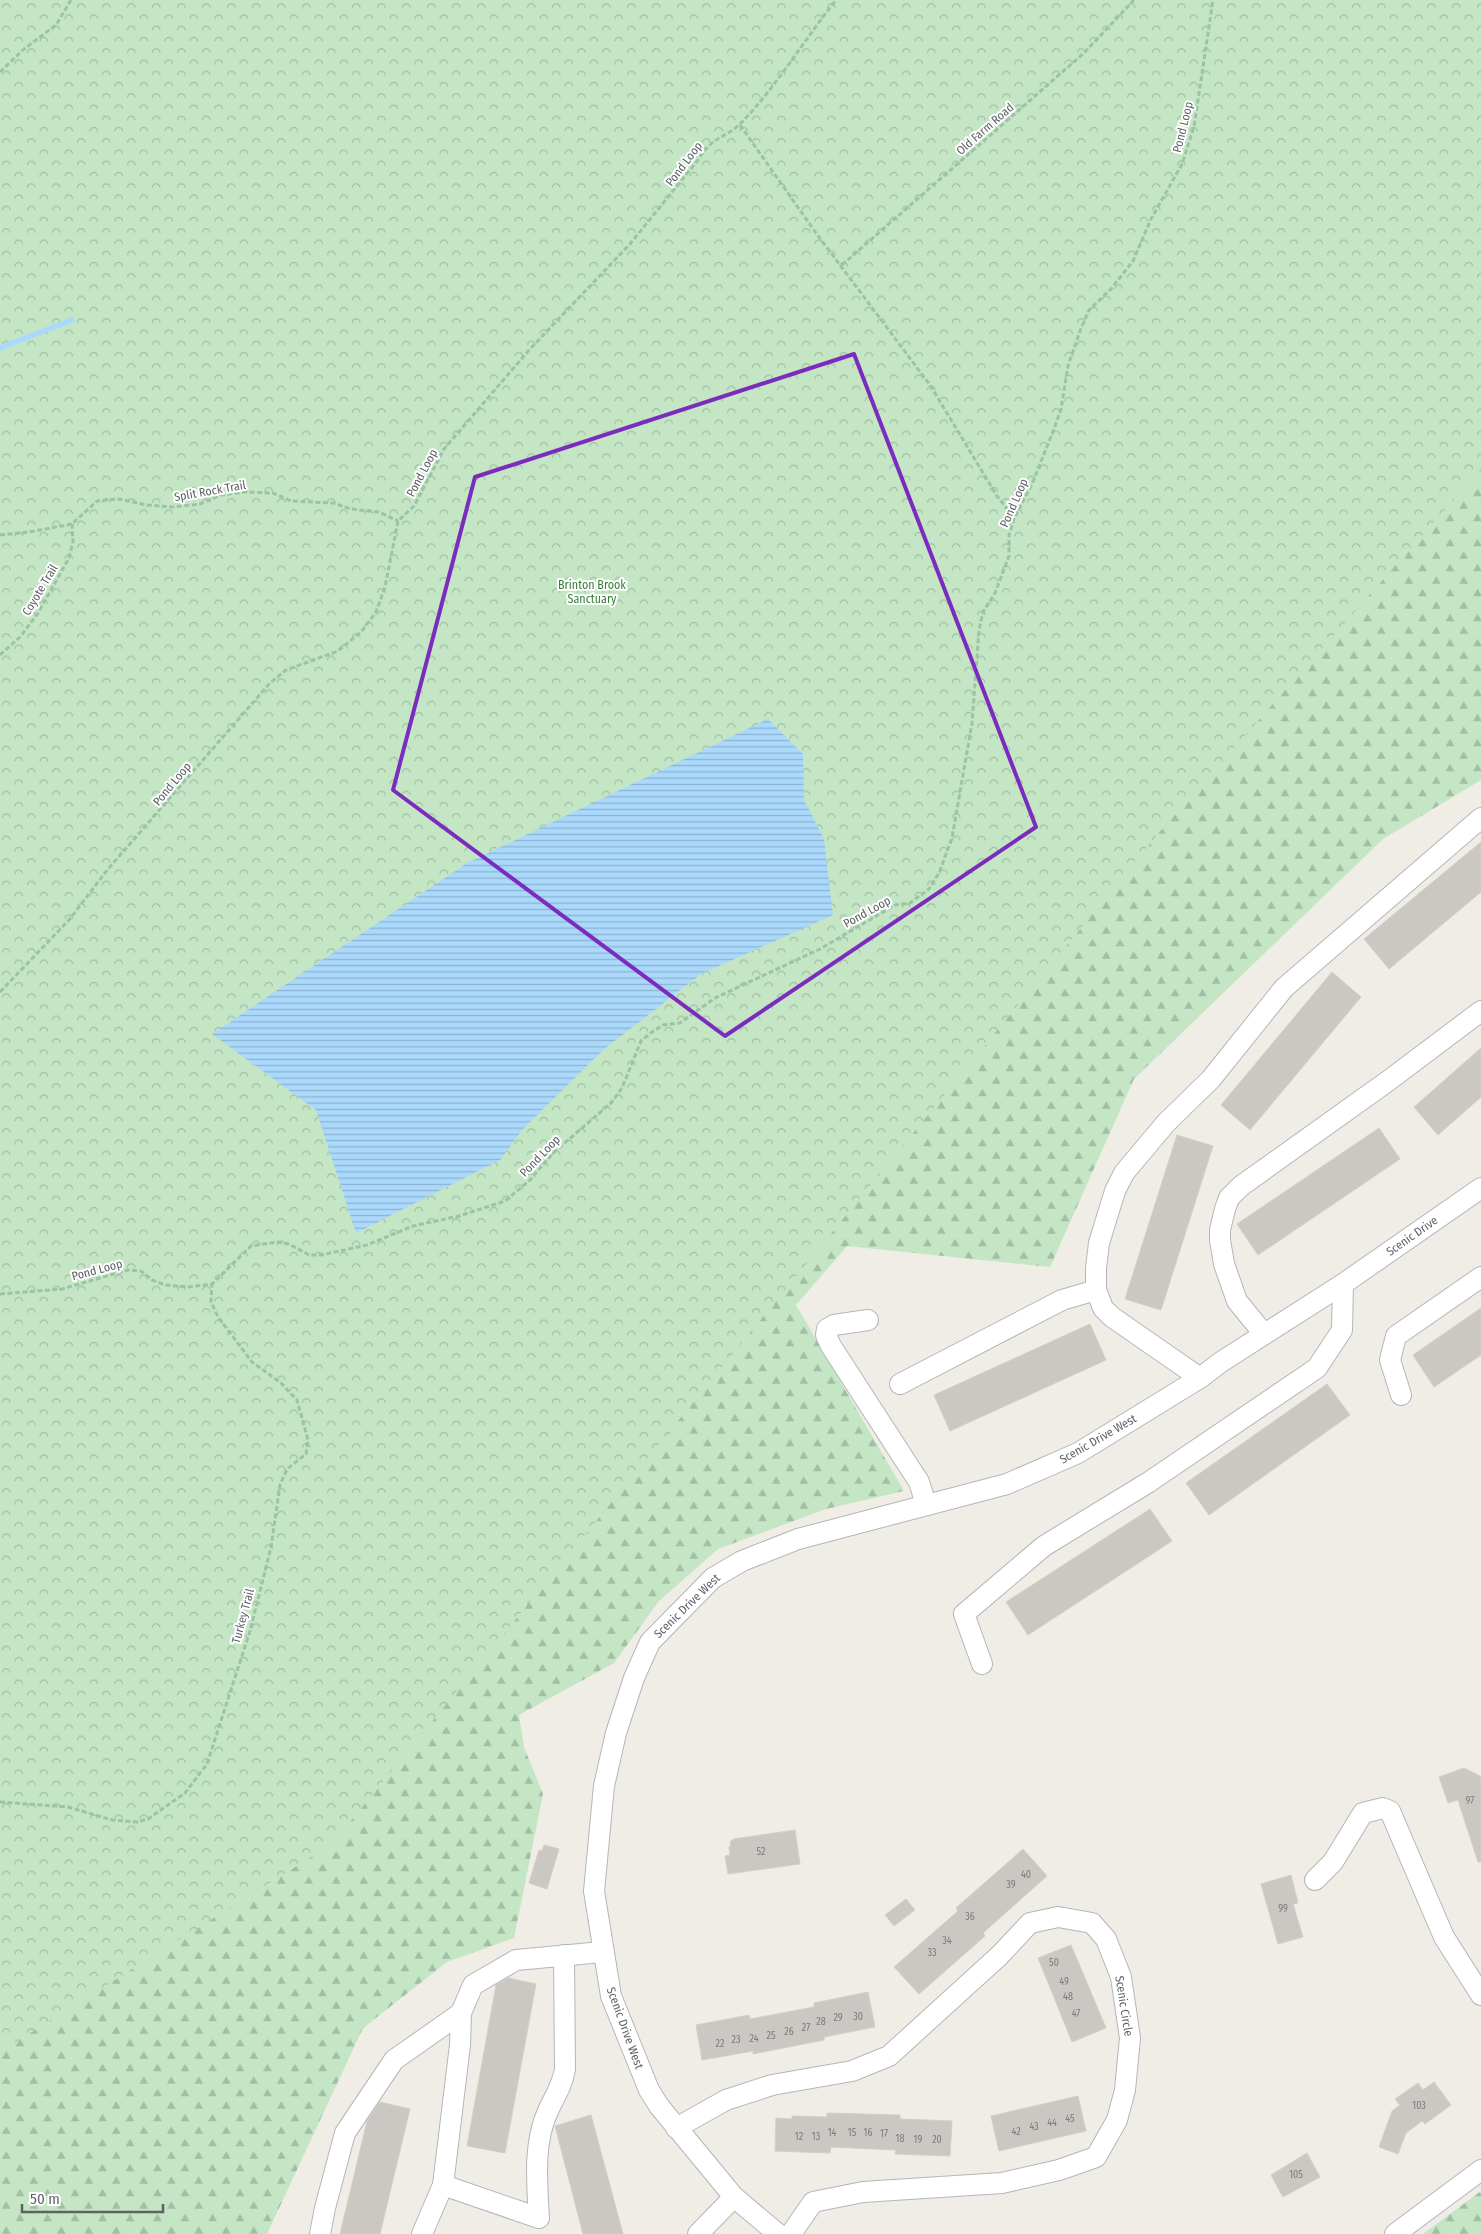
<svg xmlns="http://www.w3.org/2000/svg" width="1481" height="2234" viewBox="0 0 1481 2234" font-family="'Fira Sans Condensed',sans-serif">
<defs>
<pattern id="forest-firs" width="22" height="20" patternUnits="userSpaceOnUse" patternTransform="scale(1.25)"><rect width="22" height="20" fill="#c4e6c4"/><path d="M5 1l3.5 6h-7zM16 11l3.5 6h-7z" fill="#a2bea3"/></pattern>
<pattern id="park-crowns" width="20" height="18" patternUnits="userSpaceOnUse" patternTransform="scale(1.25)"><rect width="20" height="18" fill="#c4e6c4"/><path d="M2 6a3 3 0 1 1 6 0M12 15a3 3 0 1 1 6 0" fill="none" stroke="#a2bea3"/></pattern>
<pattern id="water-rules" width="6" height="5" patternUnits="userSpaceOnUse" patternTransform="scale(1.25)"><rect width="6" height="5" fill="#aad9fc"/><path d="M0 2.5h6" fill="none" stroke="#8eb3d0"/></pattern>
</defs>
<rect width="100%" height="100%" fill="#efede6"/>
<g fill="url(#forest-firs)">
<path d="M0 0H1481V780L1383 839 1134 1079 1050 1267 847 1246 796 1305 904 1491 826 1509 718 1549 659 1601 614 1663 519 1715 524 1747 543 1794 514 1938 447 1962 363 2028 267 2234H0Z"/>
<path d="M1481 2191V2234H1423Z"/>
</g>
<path fill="url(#park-crowns)" d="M0 0H1481V469L1157 835 332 1844 0 2052Z"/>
<path fill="url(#water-rules)" d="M768 719 803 754 804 800 824 839 833 915 701 974 603 1050 523 1129 500 1160 356 1233 316 1110 212 1034 467 863Z"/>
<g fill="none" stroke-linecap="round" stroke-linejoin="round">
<path stroke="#aad9fc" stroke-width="5.5" d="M0 348 72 320"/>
</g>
<g fill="#cbc8c3" stroke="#d4cfc5">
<path d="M1481 842V892L1389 969 1364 939Z"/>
<path d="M1332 972 1361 997 1250 1130 1221 1105Z"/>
<path d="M1481 1048V1097L1438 1135 1414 1107Z"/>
<path d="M1379 1128 1400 1159 1258 1255 1237 1224Z"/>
<path d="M1177 1135 1213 1146 1161 1310 1125 1299Z"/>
<path d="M1481 1308V1355L1434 1387 1413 1355Z"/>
<path d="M1090 1324 1106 1360 950 1431 934 1395Z"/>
<path d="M1327 1384 1350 1415 1209 1515 1186 1483Z"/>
<path d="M1150 1509 1172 1541 1028 1635 1006 1602Z"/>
<path d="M1464 1768 1480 1776 1481 1781V1862H1478L1458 1800 1448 1803 1439 1777Z"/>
<path d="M795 1830 800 1864 728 1874 725 1856 730 1855 729 1846H731L730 1842 733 1839Z"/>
<path d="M544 1845 559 1849 547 1889 529 1883 539 1850 542 1851Z"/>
<path d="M1023 1849 1047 1876 983 1933 985 1936 919 1994 894 1967 958 1911 956 1908Z"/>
<path d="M1291 1875 1298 1903 1293 1904 1303 1937 1278 1944 1261 1884Z"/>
<path d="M906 1899 915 1910 894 1926 885 1915Z"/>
<path d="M1071 1945 1106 2028 1072 2042 1038 1958Z"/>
<path d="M508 1978 536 1984 505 2153 467 2146 496 1985Z"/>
<path d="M868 1992 875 2027 824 2037V2040L753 2054V2051L702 2060 696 2025 749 2015 750 2019 814 2007V2003Z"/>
<path d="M1434 2082 1451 2105 1425 2124 1422 2121 1406 2133 1398 2154 1379 2147 1392 2111 1400 2105 1395 2099 1418 2083 1423 2090Z"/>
<path d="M1078 2096 1086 2131 999 2151 991 2116Z"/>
<path d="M380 2102 410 2109 380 2234H340L367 2121Z"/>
<path d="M827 2113 900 2115V2119L952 2121 950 2156 895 2154 896 2150 831 2147 830 2153 775 2151 776 2118 792 2119V2116L827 2117Z"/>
<path d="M591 2115 623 2234H583L555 2126Z"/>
<path d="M1307 2153 1320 2177 1283 2197 1271 2175Z"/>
</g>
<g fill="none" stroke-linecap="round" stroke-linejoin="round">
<defs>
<g id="minor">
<path d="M868 1320 834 1325 827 1329 826 1335 831 1346 919 1482 926 1504"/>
<path d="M1264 1334 1237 1301 1224 1264 1220 1240V1230L1225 1209 1229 1198 1241 1186 1388 1081 1481 1011"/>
<path d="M1200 1378 1112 1317 1103 1308 1096 1290V1268L1099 1243 1115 1191 1124 1173 1166 1123 1211 1079 1284 988 1481 818"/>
<path d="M900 1384 1062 1300 1096 1290"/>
<path d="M1401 1395 1390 1360 1396 1336 1481 1277"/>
<path d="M982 1664 964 1614 1044 1546 1149 1482 1317 1368 1342 1330 1343 1284"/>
<path d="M1315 1880 1333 1862 1363 1813 1383 1808 1390 1811 1444 1937 1481 1995"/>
<path d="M676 2128 726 2100 772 2085 852 2071 889 2056 999 1956 1030 1923 1058 1917 1092 1923 1106 1939 1121 1977 1130 2038 1125 2090 1117 2120 1096 2157 1059 2170 1002 2183 863 2192 813 2202 791 2234"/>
<path d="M443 2185 539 2218C537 2183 533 2143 548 2111 555 2095 562 2087 565 2069L564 1955"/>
<path d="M320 2234 325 2208 345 2133 394 2060 461 2013 473 1985 516 1960 602 1952"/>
<path d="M422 2234 443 2185 460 2045 461 2013"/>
<path d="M698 2234 734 2197"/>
<path d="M778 2234 734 2197 659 2106 649 2090 611 1996 594 1891 604 1786 616 1733 634 1678 650 1642 713 1578 742 1561 798 1539 1007 1484 1078 1453 1200 1378 1221 1362 1343 1284 1481 1188"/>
<path d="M1395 2234 1481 2170"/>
</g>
</defs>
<use href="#minor" stroke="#b3b6ba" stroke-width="22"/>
<g stroke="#9bc4a7" stroke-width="3" stroke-dasharray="5 2.5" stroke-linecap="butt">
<path d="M0 72 24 49 56 25 71 0"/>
<path d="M740 125 816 233 930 385 997 496 1014 518"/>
<path d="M842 265 1084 53 1134 0"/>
<path d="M0 535 29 532 72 524 97 501 119 499 147 505 173 507 200 504 221 495 245 492 273 493 291 501 333 503 351 509 379 512 398 521"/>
<path d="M0 655 20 637 38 613 69 558 73 542 72 524"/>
<path d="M0 992 69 920 108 869 270 683 286 670 338 651 362 631 376 612 385 587 398 521 414 506 444 449 530 349 630 244 698 160C713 135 725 139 741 123 777 86 804 40 836 0"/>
<path d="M0 1294 62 1289 128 1270 141 1271 152 1280 165 1285 188 1287 212 1284 251 1246 277 1242 289 1244 309 1255H321L367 1245 413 1226 459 1216 505 1201 530 1180 553 1153 611 1103 622 1088 641 1041 652 1032 663 1025 680 1023 715 998 820 949 895 905 910 903 929 889 939 873 952 838 972 723 979 630 983 612 995 593 1009 556V535L1014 519 1032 484 1054 429 1061 409 1068 366 1080 331 1089 310 1111 289 1133 261 1151 219 1182 164 1194 127 1213 0"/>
<path d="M0 1802 68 1807 112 1820 137 1822 148 1819 185 1793 207 1764 250 1631 271 1547 280 1485 287 1469 306 1454 308 1440 297 1400 281 1383 252 1362 218 1317 211 1302 212 1284"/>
</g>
<use href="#minor" stroke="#fff" stroke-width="20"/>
</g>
<path fill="none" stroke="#7b2cbf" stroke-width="4" stroke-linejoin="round" d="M854 354 1036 827 725 1036 393 790 475 477Z"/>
<g text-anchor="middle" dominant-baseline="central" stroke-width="4" stroke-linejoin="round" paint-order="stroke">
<g font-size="10" fill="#797c7d">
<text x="1470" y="1801">97</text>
<text x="761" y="1852">52</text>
<text x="1026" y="1875">40</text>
<text x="1011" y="1885">39</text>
<text x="1283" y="1909">99</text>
<text x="970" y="1917">36</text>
<text x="947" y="1941">34</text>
<text x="932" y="1953">33</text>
<text x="1054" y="1963">50</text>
<text x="1064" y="1982">49</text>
<text x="1068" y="1997">48</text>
<text x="1076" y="2014">47</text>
<text x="858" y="2017">30</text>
<text x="838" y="2018">29</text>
<text x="821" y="2022">28</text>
<text x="806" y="2028">27</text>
<text x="789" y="2032">26</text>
<text x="771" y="2036">25</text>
<text x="754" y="2039">24</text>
<text x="736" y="2040">23</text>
<text x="720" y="2044">22</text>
<text x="1419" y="2106">103</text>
<text x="1070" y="2119">45</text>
<text x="1052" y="2123">44</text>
<text x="1034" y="2127">43</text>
<text x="1016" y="2132">42</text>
<text x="832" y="2133">14</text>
<text x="852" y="2133">15</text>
<text x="868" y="2133">16</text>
<text x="884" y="2134">17</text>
<text x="799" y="2137">12</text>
<text x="816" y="2137">13</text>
<text x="900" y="2139">18</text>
<text x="918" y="2140">19</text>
<text x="937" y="2140">20</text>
<text x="1296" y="2175">105</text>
</g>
<g font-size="12" fill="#5e6266" stroke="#fff">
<text transform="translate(1183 127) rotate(-76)">Pond Loop</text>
<text transform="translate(985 129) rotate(-41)">Old Farm Road</text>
<text transform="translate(684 164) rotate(-53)">Pond Loop</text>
<text transform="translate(422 473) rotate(-62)">Pond Loop</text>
<text transform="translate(210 491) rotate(-10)">Split Rock Trail</text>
<text transform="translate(1014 503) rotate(-66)">Pond Loop</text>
<text transform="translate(40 590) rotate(-59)">Coyote Trail</text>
<text transform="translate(172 784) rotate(-50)">Pond Loop</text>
<text transform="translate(867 912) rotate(-29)">Pond Loop</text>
<text transform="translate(540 1156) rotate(-46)">Pond Loop</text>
<text transform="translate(1412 1236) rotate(-35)">Scenic Drive</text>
<text transform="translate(97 1270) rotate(-15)">Pond Loop</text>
<text transform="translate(1098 1439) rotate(-30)">Scenic Drive West</text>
<text transform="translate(687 1606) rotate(-44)">Scenic Drive West</text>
<text transform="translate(243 1616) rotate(-75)">Turkey Trail</text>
<text transform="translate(1124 2006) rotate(81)">Scenic Circle</text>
<text transform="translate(625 2028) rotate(70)">Scenic Drive West</text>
</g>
<g font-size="12" fill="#38833b" stroke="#fff">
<text x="592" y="585">Brinton Brook<tspan x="592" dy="14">Sanctuary</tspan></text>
</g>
</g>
<path d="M22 2204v8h141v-8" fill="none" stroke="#5e6266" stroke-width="2.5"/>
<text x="30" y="2204" font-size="15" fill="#5e6266" stroke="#ffffff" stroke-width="4" paint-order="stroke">50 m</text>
</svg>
